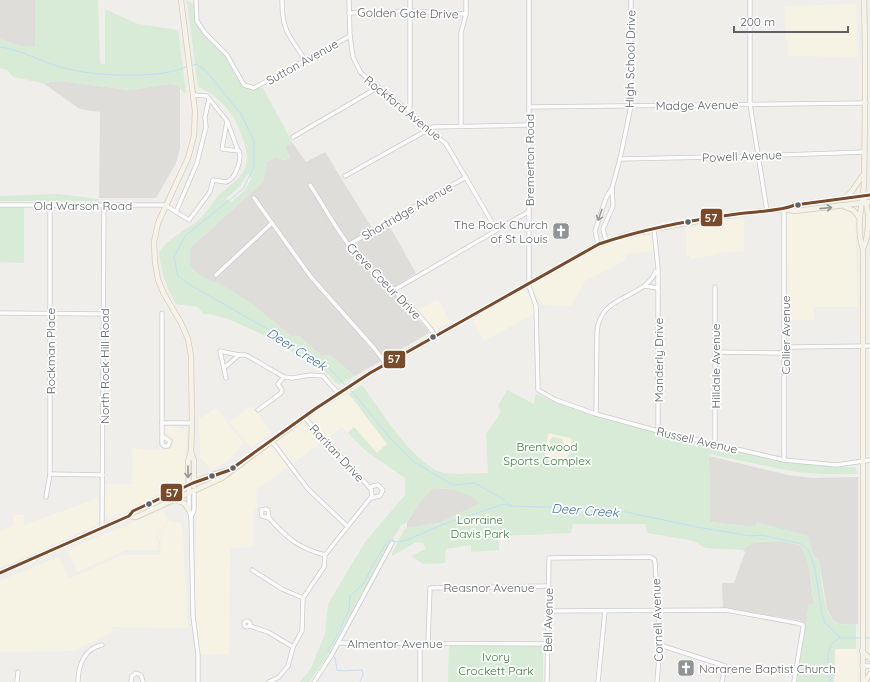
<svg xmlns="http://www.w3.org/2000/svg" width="870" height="682" viewBox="0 0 870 682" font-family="Quicksand,sans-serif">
<rect width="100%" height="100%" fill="#efeeea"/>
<g fill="#f7f3e4">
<path d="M856 4 858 57 788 56V40H785V6Z"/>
<path d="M845 209 851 211 855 216 858 307H814V320H788L787 215Z"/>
<path d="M744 218V251L715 253V255L691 259V255H686V228Z"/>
<path d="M645 235 651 236 654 251 626 254 625 261 586 280 571 306 543 305 532 289V285L599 248 615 242Z"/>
<path d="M525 289 535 304V313L484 341 472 319Z"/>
<path d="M438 299 450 322 436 330 415 311Z"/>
<path d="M349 394 387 444 377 453 354 428 348 433 342 427 326 439 310 421V417L344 395Z"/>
<path d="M251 406 272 432 251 448 229 422Z"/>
<path d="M216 408 244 443 229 460 212 470 200 457 199 419Z"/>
<path d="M303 422 306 423 323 441 292 464 277 442Z"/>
<path d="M169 426 186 430V477L184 484 108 521 105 512V484H132L133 449 166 450 172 447 174 440 166 432 165 427Z"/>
<path d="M269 446 274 447 288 467 256 490 257 507 253 513V547L230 548 229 654 200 655 195 604 197 493 199 491 231 475Z"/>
<path d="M99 498V521L97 525 0 568V531L14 525V515H24V525Z"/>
<path d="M163 510 169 519 155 538 158 540V550H126L77 572 67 550Z"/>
<path d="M169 520 182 524 188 628 112 627 111 633 74 651 0 652V581L59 557 69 579 120 556 127 555H160L161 540 157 537Z"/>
<path d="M835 649H858V682H834Z"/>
</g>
<g fill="#dfddda">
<path d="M0 0H35V48L20 46 0 39Z"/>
<path d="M60 81 130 90 169 84 177 85 180 88V148L176 163 156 198H99L100 112 80 109 43 83Z"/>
<path d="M292 142 306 162 325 152 375 233 389 225 416 273 390 290 428 330 429 333 355 376 330 355 321 356 299 336H291L252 304 228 289 198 275 190 266V248L263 182 267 162 275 157 284 160 290 158 285 147Z"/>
<path d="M709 456 788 475 812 478 858 477V624H840L833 620 827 609 819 560 813 555 808 536 757 523 755 527 710 522Z"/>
<path d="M433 488 459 490 473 497 481 503 439 523 407 528V522L420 502Z"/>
<path d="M782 541 800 545 808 560 814 605H809L806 628 804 624 799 620 723 608 722 583H734L745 552 743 550 749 544 759 542Z"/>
</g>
<g fill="#d8ebd6" fill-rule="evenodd">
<path d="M35 0H98L100 63 105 65V11L107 10 138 24 178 30 186 92 184 93 177 85 169 84 130 90 60 81 43 83 13 77 7 70 0 68V39L20 46 35 47Z"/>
<path d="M187 1 194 4 198 26 224 54 235 75 242 84 249 88H263L292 142 285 147 290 158 284 160 275 157 267 162 263 182 190 248V266C202 279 215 281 229 289 252 302 271 320 291 336H299L321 356 330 355 355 376 339 385C334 383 332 377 328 374 308 358 228 312 204 314L197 307 176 304C166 287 161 271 159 252 172 234 187 231 202 217 209 210 213 200 221 193 249 171 253 163 239 129 232 110 217 95 198 87ZM248 173 251 179 244 191 231 202 226 199 240 186Z"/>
<path d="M57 194C64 195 97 198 100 200L98 201H0V196Z"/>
<path d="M0 206H24V263L0 262Z"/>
<path d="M362 385C378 407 418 470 445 473 459 475 475 473 488 473L486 434 501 412 498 406 507 390 534 404 536 394C586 416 640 428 693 440 750 453 796 467 854 467L856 468 857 474H822L796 472 709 454 710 522 755 527 757 522 808 536 813 555 819 560C821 574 823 610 833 620 838 626 849 624 856 624V649H835L834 682H796L809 604H814C812 583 811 565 800 545 783 541 757 536 743 550L705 548 694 541 648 533 645 524H573L571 533 499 536V550L471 552V545L446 549 445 563 423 564 411 556 426 549 423 543 416 542 392 556V553L404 530 407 528 439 523 480 503C466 491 451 489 433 488L420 502 407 522 401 525 324 661 309 682H300L311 668 325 634 328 604 365 542 405 495V478L366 451 348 433 354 427 377 453 387 444 349 394Z"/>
<path d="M449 645 541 646 543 649V682H448Z"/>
</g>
<path fill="#f6f1e1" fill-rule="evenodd" d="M548 433 571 438C573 451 569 460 556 461L545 456ZM553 437 562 439 564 444 560 452 551 451 549 449 550 440Z"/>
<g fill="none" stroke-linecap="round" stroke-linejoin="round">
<g stroke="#bfe0f9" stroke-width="1">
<path d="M0 47C19 49 44 63 64 68 92 76 162 80 188 66"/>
<path d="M191 66 196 64 206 71 241 114 254 141V167L243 189 185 236 174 257 178 276 192 286 280 336 327 366 346 386"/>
<path d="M350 389 391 439 414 462 453 485 475 483 503 499 511 506 611 509 697 527 751 536 762 535 802 544 809 552 815 568 822 615 825 623 841 638H862"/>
<path d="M865 638H870"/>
<path d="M360 682 363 674 362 670 343 671 337 670 335 658 328 650 337 636 349 610 350 596 364 583 371 568 387 542 391 540 397 542 407 540 444 524 504 504 511 506"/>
<path d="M830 682C830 667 821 646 840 638"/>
</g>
<defs>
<g id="minor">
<path d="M196 0 197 21 205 33 227 55 244 85 254 88 350 36"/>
<path d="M282 0C282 31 289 35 305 60"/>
<path d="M349 0 350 36 353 57 361 73 410 112 446 144 496 229"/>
<path d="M410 0V112"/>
<path d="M529 0V286L536 306 538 390 556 400 596 414 658 431 784 460 837 465 870 460"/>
<path d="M750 0V104L767 211"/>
<path d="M349 13 410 11 466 14"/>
<path d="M529 107 866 103"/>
<path d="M228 123 238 151"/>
<path d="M461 126V33L466 14V0"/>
<path d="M293 137 377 88"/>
<path d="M620 159 757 156 864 152"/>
<path d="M345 176 433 127 529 125"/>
<path d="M310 185C326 209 340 237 360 259 383 283 416 307 435 335"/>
<path d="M254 198 311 277 374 348 386 364"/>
<path d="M0 205H165L189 220 210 192 213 180 226 182C236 179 242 159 239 151L222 149 227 121 207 96 193 95"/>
<path d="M784 209V460"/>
<path d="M176 212 197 163 206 127 205 117 209 99"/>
<path d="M654 229 658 268V431"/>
<path d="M606 241 603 229 613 206 612 188"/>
<path d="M598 244 595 231 606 198 612 188 620 159 631 106V0"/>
<path d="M348 245 466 177"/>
<path d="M216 275 272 223"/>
<path d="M645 286 658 288"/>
<path d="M715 287V444"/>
<path d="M394 290 528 212"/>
<path d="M0 313 104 314"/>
<path d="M162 313V423H192"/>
<path d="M715 352 780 353 791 347 870 346"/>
<path d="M225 367 239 355H246L284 377 292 378 311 375 323 376 338 393"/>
<path d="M226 378 220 351 239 355"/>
<path d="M258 410 281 393 282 390 278 384 284 377"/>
<path d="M596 414 597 332C600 293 643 301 656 271"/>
<path d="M162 423V444L164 446H168L170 441 162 436"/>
<path d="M271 440 308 489 347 526"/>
<path d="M50 474 103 475"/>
<path d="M369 487 378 485 383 490 380 496 371 498"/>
<path d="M189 493V510L191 517 193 616 198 655V682"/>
<path d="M46 497 50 474V205"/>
<path d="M191 517 194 510V491"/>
<path d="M269 518 268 510 266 509 261 510 262 516 269 518C287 538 298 548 325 555"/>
<path d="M102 528 104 204"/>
<path d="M252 570 282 589 303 598"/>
<path d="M548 611 726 610 797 623 803 625V628L794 682"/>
<circle cx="247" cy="624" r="3"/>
<path d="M250 626 268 632 293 647"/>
<path d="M338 643 548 644"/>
<path d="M420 643V682"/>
<path d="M428 643 430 588 548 586"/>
<path d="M660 645 725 666 722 682"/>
<path d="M862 666H870"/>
<path d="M17 682 18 672"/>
<path d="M78 682C78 665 85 648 102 645"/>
<path d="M131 682 132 676 136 673 141 675 143 682"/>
<path d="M269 682 279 677 288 666 293 647 302 631 303 598 324 567 325 555 372 496 371 489 304 417"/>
<path d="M314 682 331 656 392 543"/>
<path d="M547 682 549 558 650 557 654 559 655 562 660 645 657 682"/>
<path d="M598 682 605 611"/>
</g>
<g id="major">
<path d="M181 0 195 111 194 136 188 158 158 223 154 242 155 262 158 280 164 294 181 323 188 339 191 356 192 423 191 452 188 461 189 493"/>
<path d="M845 198 852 191 863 175"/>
<path d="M845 207 853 210 859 217"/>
<path d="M784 209 795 211 870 202"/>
<path d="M863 249C869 235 870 214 865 200"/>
<path d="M191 452 194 461V486"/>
<path d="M175 500 184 503 189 510"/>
<path d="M129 516 136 517 222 478 315 409 370 373 599 244 623 236 654 229 737 214 784 209 795 205 870 195"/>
<path d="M0 573 129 516 133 511C164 497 197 478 229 470"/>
<path d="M862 651 870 659"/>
<path d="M863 682V249C855 226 863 205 864 183 865 122 866 61 864 0"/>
<path d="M865 682 870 674"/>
</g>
</defs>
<use href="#minor" stroke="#cbcccc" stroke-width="5"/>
<use href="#major" stroke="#d7ceb8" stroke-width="6"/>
<use href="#minor" stroke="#fdfcfc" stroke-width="3.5"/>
<use href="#major" stroke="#f4f2e9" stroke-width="4.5"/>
<defs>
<path id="bus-1" d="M0 573 129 516 133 511 193 483 230 470 315 409 370 373 599 244C643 229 691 220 737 214 757 211 777 212 795 205L870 195"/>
</defs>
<use href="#bus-1" stroke="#fff" stroke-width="6"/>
<use href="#bus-1" stroke="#7a4b2a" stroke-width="3"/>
</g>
<defs><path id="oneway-shaft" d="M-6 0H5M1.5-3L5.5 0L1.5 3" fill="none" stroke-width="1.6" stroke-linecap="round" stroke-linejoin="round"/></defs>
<g stroke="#939595">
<use href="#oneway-shaft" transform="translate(826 208) rotate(-6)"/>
<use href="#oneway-shaft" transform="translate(188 472) rotate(90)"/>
</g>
<use stroke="#96999c" href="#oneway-shaft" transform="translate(600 215) rotate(109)"/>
<defs>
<symbol id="church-square" viewBox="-11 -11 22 22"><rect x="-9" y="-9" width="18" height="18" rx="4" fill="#919496" stroke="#fff"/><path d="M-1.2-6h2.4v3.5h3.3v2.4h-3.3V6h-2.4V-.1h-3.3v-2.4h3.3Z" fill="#fff"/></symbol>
</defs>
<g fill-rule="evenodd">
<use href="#church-square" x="551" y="221" width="20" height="20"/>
<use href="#church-square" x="676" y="658" width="20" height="20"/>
</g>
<g fill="#5f6368" stroke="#fff" stroke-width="1.5">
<circle cx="798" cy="205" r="3.5"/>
<circle cx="688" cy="222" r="3.5"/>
<circle cx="433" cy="337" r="3.5"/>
<circle cx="233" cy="468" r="3.5"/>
<circle cx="212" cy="476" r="3.5"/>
<circle cx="149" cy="504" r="3.5"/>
</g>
<g text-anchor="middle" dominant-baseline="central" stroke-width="3.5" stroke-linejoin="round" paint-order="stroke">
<g font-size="12" fill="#5f6368" stroke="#fff">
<text transform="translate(408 13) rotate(1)">Golden Gate Drive</text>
<text transform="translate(630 59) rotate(-89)">High School Drive</text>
<text transform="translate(302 62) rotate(-29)">Sutton Avenue</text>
<text transform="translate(697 105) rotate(-1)">Madge Avenue</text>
<text transform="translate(403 108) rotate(39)">Rockford Avenue</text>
<text transform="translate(742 156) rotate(-2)">Powell Avenue</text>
<text transform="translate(529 160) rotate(-90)">Bremerton Road</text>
<text x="83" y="205">Old Warson Road</text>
<text transform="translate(407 211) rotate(-30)">Shortridge Avenue</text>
<text transform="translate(384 281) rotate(46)">Creve Coeur Drive</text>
<text transform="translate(785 335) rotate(-90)">Collier Avenue</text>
<text transform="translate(50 351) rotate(-90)">Rockman Place</text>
<text transform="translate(658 360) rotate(-90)">Manderly Drive</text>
<text transform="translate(104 366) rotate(-90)">North Rock Hill Road</text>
<text transform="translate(715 366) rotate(-90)">Hilldale Avenue</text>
<text transform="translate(697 440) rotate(13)">Russell Avenue</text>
<text transform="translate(337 453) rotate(47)">Raritan Drive</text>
<text x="489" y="587">Reasnor Avenue</text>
<text transform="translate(548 620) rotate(-89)">Bell Avenue</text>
<text transform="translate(657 620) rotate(-92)">Cornell Avenue</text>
<text x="395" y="643">Almentor Avenue</text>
</g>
<g font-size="12" fill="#5f6368" stroke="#fff" text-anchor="end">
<text x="548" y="224">The Rock Church<tspan x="548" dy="14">of St Louis</tspan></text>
<text x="699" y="668" text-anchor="start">Nararene Baptist Church</text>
</g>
<g font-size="12" fill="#348238" stroke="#fff">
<text x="547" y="446">Brentwood<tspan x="547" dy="14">Sports Complex</tspan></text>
<text x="480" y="519">Lorraine<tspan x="480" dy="14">Davis Park</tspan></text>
<text x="496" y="656">Ivory<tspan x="496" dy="14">Crockett Park</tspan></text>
</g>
<g font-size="13" font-style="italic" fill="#4174aa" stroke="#fff">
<text transform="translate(297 349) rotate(32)">Deer Creek</text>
<text transform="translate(585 510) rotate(4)">Deer Creek</text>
</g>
</g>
<g stroke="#fff" stroke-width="1.5">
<rect x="700" y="208" width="23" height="19" rx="4" fill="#7a4b2a"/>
<rect x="383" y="350" width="23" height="19" rx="4" fill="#7a4b2a"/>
<rect x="160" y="483" width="23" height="19" rx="4" fill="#7a4b2a"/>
</g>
<g font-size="11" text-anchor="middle" font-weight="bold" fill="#fff">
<text x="711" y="222">57</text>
<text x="394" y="363">57</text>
<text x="172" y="497">57</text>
</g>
<path d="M734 26v6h114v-6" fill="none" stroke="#5f6368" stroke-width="2"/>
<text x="740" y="26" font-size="12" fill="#5f6368" stroke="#ffffff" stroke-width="3" paint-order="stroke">200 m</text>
</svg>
